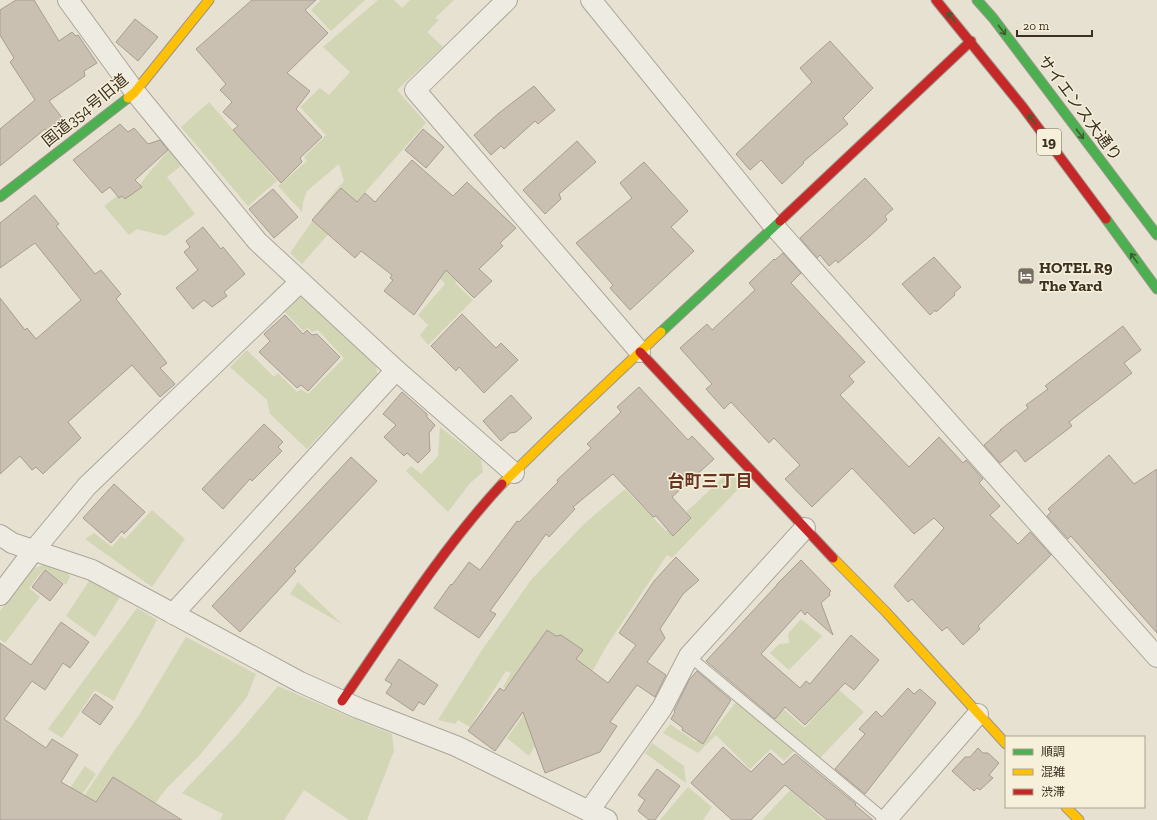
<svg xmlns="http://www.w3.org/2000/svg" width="1157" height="820" viewBox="0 0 1157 820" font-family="'Zilla Slab','Noto Sans JP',serif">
<rect width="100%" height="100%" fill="#e6e1d1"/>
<g fill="#d3d6b4">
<path d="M321 0H365L331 31 311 10Z"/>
<path d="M378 0H394L402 8 410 0H454L435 18 439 20 427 32 443 47 397 90 426 123 302 264 290 253 322 207 344 181 339 164 307 191 303 202 302 212 278 186 307 161 304 157 326 135 300 107 320 88 329 95 350 72 323 47Z"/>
<path d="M209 102 277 181 248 206 181 127Z"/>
<path d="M170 149 182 165 167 177 195 214 165 236 137 229 129 235 104 206 117 196 140 185 147 175Z"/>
<path d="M433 213 475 261 455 283 473 300 428 345 420 335 428 325 418 315 445 284 439 277Z"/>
<path d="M299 297 307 299 376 360 377 375 307 449 270 414 267 400 230 367 247 350 274 377 278 373 297 392 301 389 308 394 344 358 318 330 312 332 308 328 303 331 284 311Z"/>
<path d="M440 427 481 459 483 472 470 483 448 512 406 471 411 466 421 474 438 456Z"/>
<path d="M730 471 743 484 672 558 667 555 606 647 566 718 552 716 529 756 507 738 527 710 513 695 503 687 511 673 506 671 470 727 458 720 455 724 438 720 482 650 531 580 584 524 625 489 666 531Z"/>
<path d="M152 510 185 539 152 587 85 539 94 533 112 547 121 536 125 539Z"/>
<path d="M49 563 66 569 70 577 66 585 44 569 29 588 40 597 5 643 0 639V611L32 569Z"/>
<path d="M89 581 120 597 95 637 66 616Z"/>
<path d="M298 582 301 585 342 624 290 594Z"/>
<path d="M137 608 157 620 114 701 95 690 62 738 48 729Z"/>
<path d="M801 619 822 636 789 670 770 653 779 644 789 643 788 634Z"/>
<path d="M186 637 256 674 247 697 199 756 166 789 148 813 68 820 112 754 138 717Z"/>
<path d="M827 679 864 712 819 759 766 714 777 703 805 728 830 699 819 688Z"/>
<path d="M278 686 352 718 392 734 394 751 367 820H349L304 790 284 820H220L223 814 182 793 237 735Z"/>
<path d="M736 702 796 749 784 761 771 749 750 769 716 735 698 753 663 733 670 724 696 742 703 734 709 737Z"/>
<path d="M652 743 684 766 686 783 645 753Z"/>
<path d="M85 766 96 774 79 799 68 791Z"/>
<path d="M795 785 812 801 809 807 824 820H762Z"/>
<path d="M688 787 712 807 703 820H660Z"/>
</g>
<g fill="#cac0b2" stroke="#a79d90">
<path d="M16 0H34L59 41 72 32 76 36 78 35 97 63 84 71 85 76 49 101 68 125 53 138 45 129 0 166V129L35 100 10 62 14 58 0 35V10Z"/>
<path d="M252 0H316L305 10 328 33 287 73 310 91 296 109 322 137 300 158 302 162 281 183 233 130 238 126 223 112 232 102 220 90 226 84 196 49Z"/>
<path d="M135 19 158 37 138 61 116 42Z"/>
<path d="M830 41 873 88 843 118 848 124 803 162 804 163 782 184 761 160 750 170 736 154 812 82 800 68Z"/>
<path d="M534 86 555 110 538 124 535 121 504 149 501 146 491 155 474 135 499 113Z"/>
<path d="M120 124 128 132 134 128 148 144 160 140 168 150 135 180 142 187 125 199 122 196 119 198 110 187 102 193 73 160Z"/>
<path d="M423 129 444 147 426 168 405 150Z"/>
<path d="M577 141 596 162 559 194 561 199 545 214 523 190Z"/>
<path d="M412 160 453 196 467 182 516 228 500 243 503 246 479 269 492 281 474 298 446 270 414 315 384 291 393 280 390 278 392 275 361 251 355 258 312 220 341 188 357 202 365 193 375 202Z"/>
<path d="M644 162 688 211 671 227 694 251 630 310 610 288 613 285 576 243 632 198 620 183Z"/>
<path d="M865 178 893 209 885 216 887 220 871 235 838 263 836 260 829 266 820 255 817 258 800 238Z"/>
<path d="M273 189 298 217 274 238 249 209Z"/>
<path d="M35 195 59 224 56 226 95 274 101 270 121 294 116 299 167 363 160 368 175 384 160 397 132 365 68 422 81 438 43 474 36 467 32 470 20 456 0 474V298L25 330 27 328 36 339 81 300 35 243 0 268V223Z"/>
<path d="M203 227 221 249 223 247 245 274 224 292 227 296 212 307 204 300 193 309 176 288 198 270 184 252 190 247 186 241Z"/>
<path d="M783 253 801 273 791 283 865 362 849 376 854 382 840 395 909 467 939 437 963 463 966 460 983 479 979 483 1000 506 990 515 1018 544 1030 532 1051 555 978 626 980 629 963 645 947 627 942 631 912 599 908 602 894 586 944 528 934 518 914 534 852 468 812 507 785 479 800 465 774 438 769 443 731 402 724 409 706 389 712 384 680 348 707 324 712 330 755 290 749 283 774 259 775 260Z"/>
<path d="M934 257 961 287 954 293 955 295 936 312 935 310 930 315 902 284Z"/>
<path d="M462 314 496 348 501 343 518 360 484 393 459 367 456 371 431 346Z"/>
<path d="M285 315 303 334 307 330 312 335 317 334 340 357 308 391 301 385 297 388 259 352 270 341 264 334Z"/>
<path d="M1123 326 1141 350 1124 363 1132 373 1069 422 1072 426 1025 462 1016 450 1000 463 984 445 1001 430H1000L1028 408 1026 405 1048 389 1045 386Z"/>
<path d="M639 387 688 440 692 436 714 459 672 497 691 518 673 536 656 516 653 517 613 474 573 507 575 509 549 537 546 534 490 611 496 614 479 638 434 608 451 584 452 585 469 562 480 570 517 521 519 522 558 482 557 480 591 448 587 444 621 412 617 407Z"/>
<path d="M402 392 427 414V417L435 425 429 433 430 451 418 463 407 453 404 456 384 437 396 425 383 414Z"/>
<path d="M511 395 532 418 516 432 510 433 501 441 483 421Z"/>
<path d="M264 424 283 442 278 447 282 451 252 481 250 479 223 509 202 489Z"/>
<path d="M1109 455 1134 484 1157 469V633L1071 536 1068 539 1047 516 1051 512 1048 509Z"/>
<path d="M351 457 377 481 294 569 296 571 240 632 212 606Z"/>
<path d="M114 484 145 512 124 534 122 531 111 543 83 518Z"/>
<path d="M676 557 699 580 683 594 660 629 665 638 647 662 666 675 655 697 637 685 610 722 617 726 600 752 545 773 523 712 495 751 468 731 500 688 504 691 547 630 556 636 561 635 583 650 576 659 608 683 636 645 619 633 654 581Z"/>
<path d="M801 560 831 591 829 593 830 595 821 603 833 635 807 612 805 615 801 610 761 654 800 688 806 681 810 684 851 635 879 660 854 690 845 683 805 725 785 707 775 719 706 661 777 585V584Z"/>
<path d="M45 570 63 584 50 601 32 587Z"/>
<path d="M61 622 89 642 70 668 63 663 45 690 32 681 4 719 46 748 52 739 78 755 61 782 96 802 113 777 182 820H0V643L31 665Z"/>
<path d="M399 659 438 685 424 705 419 702 413 711 386 693 392 684 385 680Z"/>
<path d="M697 671 731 700 703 744 682 730 683 728 671 719 675 712 674 711 689 680Z"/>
<path d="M908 688 914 694 920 689 936 703 865 794 835 769 865 734 859 729 876 711 882 717Z"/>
<path d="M95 694 113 707 100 725 82 712Z"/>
<path d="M723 747 751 772 770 753 783 765 795 754 856 804 855 805 873 820H827L785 785 751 820H732L691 783Z"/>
<path d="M978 748 983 753H988L999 763 989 775 993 778 980 790 977 788 974 791 952 771 965 757H970Z"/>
<path d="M657 769 680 786 655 820H649L638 811 645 800 638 795Z"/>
</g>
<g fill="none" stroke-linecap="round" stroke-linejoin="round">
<defs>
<path id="lane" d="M689 656 886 820"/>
<g id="street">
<path d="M68 0 135 92 257 241 396 370 514 473"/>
<path d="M507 0 415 90 640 352"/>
<path d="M591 0 774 226 1157 657"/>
<path d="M0 535 12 543 92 570 300 682 358 708 456 746 607 820"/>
<path d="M0 595 34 550 87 486 300 282"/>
<path d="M173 614 396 370"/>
<path d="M589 811 662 708 689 656 805 528"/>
<path d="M886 820 978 714"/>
</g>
<g id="fast">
<path d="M977 0 993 18 1157 235"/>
<path d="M0 197 128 98"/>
<path d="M1106 219 1157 289"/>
<path d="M661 332 780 221"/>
</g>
<g id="slow">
<path d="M128 98 135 92 209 0"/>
<path d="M502 484 553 434 661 332"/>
<path d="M833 558 886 612 1006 744"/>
<path d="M1066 807 1079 820"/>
</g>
<g id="jam">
<path d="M936 0 1022 106 1106 219"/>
<path d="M780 221 971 41"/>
<path d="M640 352 833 558"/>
<path d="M342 701C393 627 441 550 502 484"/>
</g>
</defs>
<use href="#lane" stroke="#aca69a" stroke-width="12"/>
<use href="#street" stroke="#aca69a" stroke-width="22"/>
<use href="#fast" stroke="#9c968a" stroke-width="11"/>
<use href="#slow" stroke="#9c968a" stroke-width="11"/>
<use href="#jam" stroke="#9c968a" stroke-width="11"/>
<use href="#lane" stroke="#eeebe3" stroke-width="10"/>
<use href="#street" stroke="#eeebe3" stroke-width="20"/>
<use href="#fast" stroke="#4caf50" stroke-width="9"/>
<use href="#slow" stroke="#ffc107" stroke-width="9"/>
<use href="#jam" stroke="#c62828" stroke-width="9"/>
</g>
<defs><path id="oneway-shaft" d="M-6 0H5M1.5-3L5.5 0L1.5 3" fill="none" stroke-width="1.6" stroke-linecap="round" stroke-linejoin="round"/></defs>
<g stroke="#415c31">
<use href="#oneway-shaft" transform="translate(951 17) rotate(-131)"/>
<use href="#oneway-shaft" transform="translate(1002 30) rotate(53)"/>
<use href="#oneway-shaft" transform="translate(1032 119) rotate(-128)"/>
<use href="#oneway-shaft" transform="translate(1080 134) rotate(53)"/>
<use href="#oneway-shaft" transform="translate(1134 258) rotate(-126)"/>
</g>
<defs>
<symbol id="hotel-square" viewBox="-11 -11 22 22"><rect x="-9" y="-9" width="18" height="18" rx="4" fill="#776e5f" stroke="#f6efd9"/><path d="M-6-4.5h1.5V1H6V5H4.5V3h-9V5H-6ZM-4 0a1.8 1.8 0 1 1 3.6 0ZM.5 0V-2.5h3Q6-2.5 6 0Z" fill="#fff"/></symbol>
</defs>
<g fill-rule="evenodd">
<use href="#hotel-square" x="1016" y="266" width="20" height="20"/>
</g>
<g text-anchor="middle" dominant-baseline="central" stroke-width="3" stroke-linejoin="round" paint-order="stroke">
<rect fill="#f6efd9" stroke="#736958" stroke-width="1" x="1037" y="129" width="24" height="26" rx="3"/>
<g font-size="15" font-weight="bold" fill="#3b3021">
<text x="1049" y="142">19</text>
</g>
<g font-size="16" fill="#3b3021" stroke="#f6efd9">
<text transform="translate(1080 108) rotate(53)">サイエンス大通り</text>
<text transform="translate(85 110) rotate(-39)">国道354号旧道</text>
</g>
<g font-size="16" font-weight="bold" fill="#3b3021" stroke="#f6efd9" text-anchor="start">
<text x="1039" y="267">HOTEL R9<tspan x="1039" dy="18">The Yard</tspan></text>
</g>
<g font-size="17" font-weight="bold" fill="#673521" stroke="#f6efd9">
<text x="710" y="481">台町三丁目</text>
</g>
</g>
<rect x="1005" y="736" width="140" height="72" fill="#f6efd9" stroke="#aba38f"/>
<rect x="1013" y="749" width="20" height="6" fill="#4caf50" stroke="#aba38f"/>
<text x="1041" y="756" font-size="12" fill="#3b3021">順調</text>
<rect x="1013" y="769" width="20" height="6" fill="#ffc107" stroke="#aba38f"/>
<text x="1041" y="776" font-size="12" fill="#3b3021">混雑</text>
<rect x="1013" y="789" width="20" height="6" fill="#c62828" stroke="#aba38f"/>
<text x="1041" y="796" font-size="12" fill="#3b3021">渋滞</text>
<path d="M1017 30v6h75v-6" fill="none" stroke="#3b3021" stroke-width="2"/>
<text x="1023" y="30" font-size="12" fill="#3b3021" stroke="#f6efd9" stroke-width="3" paint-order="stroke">20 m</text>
</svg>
